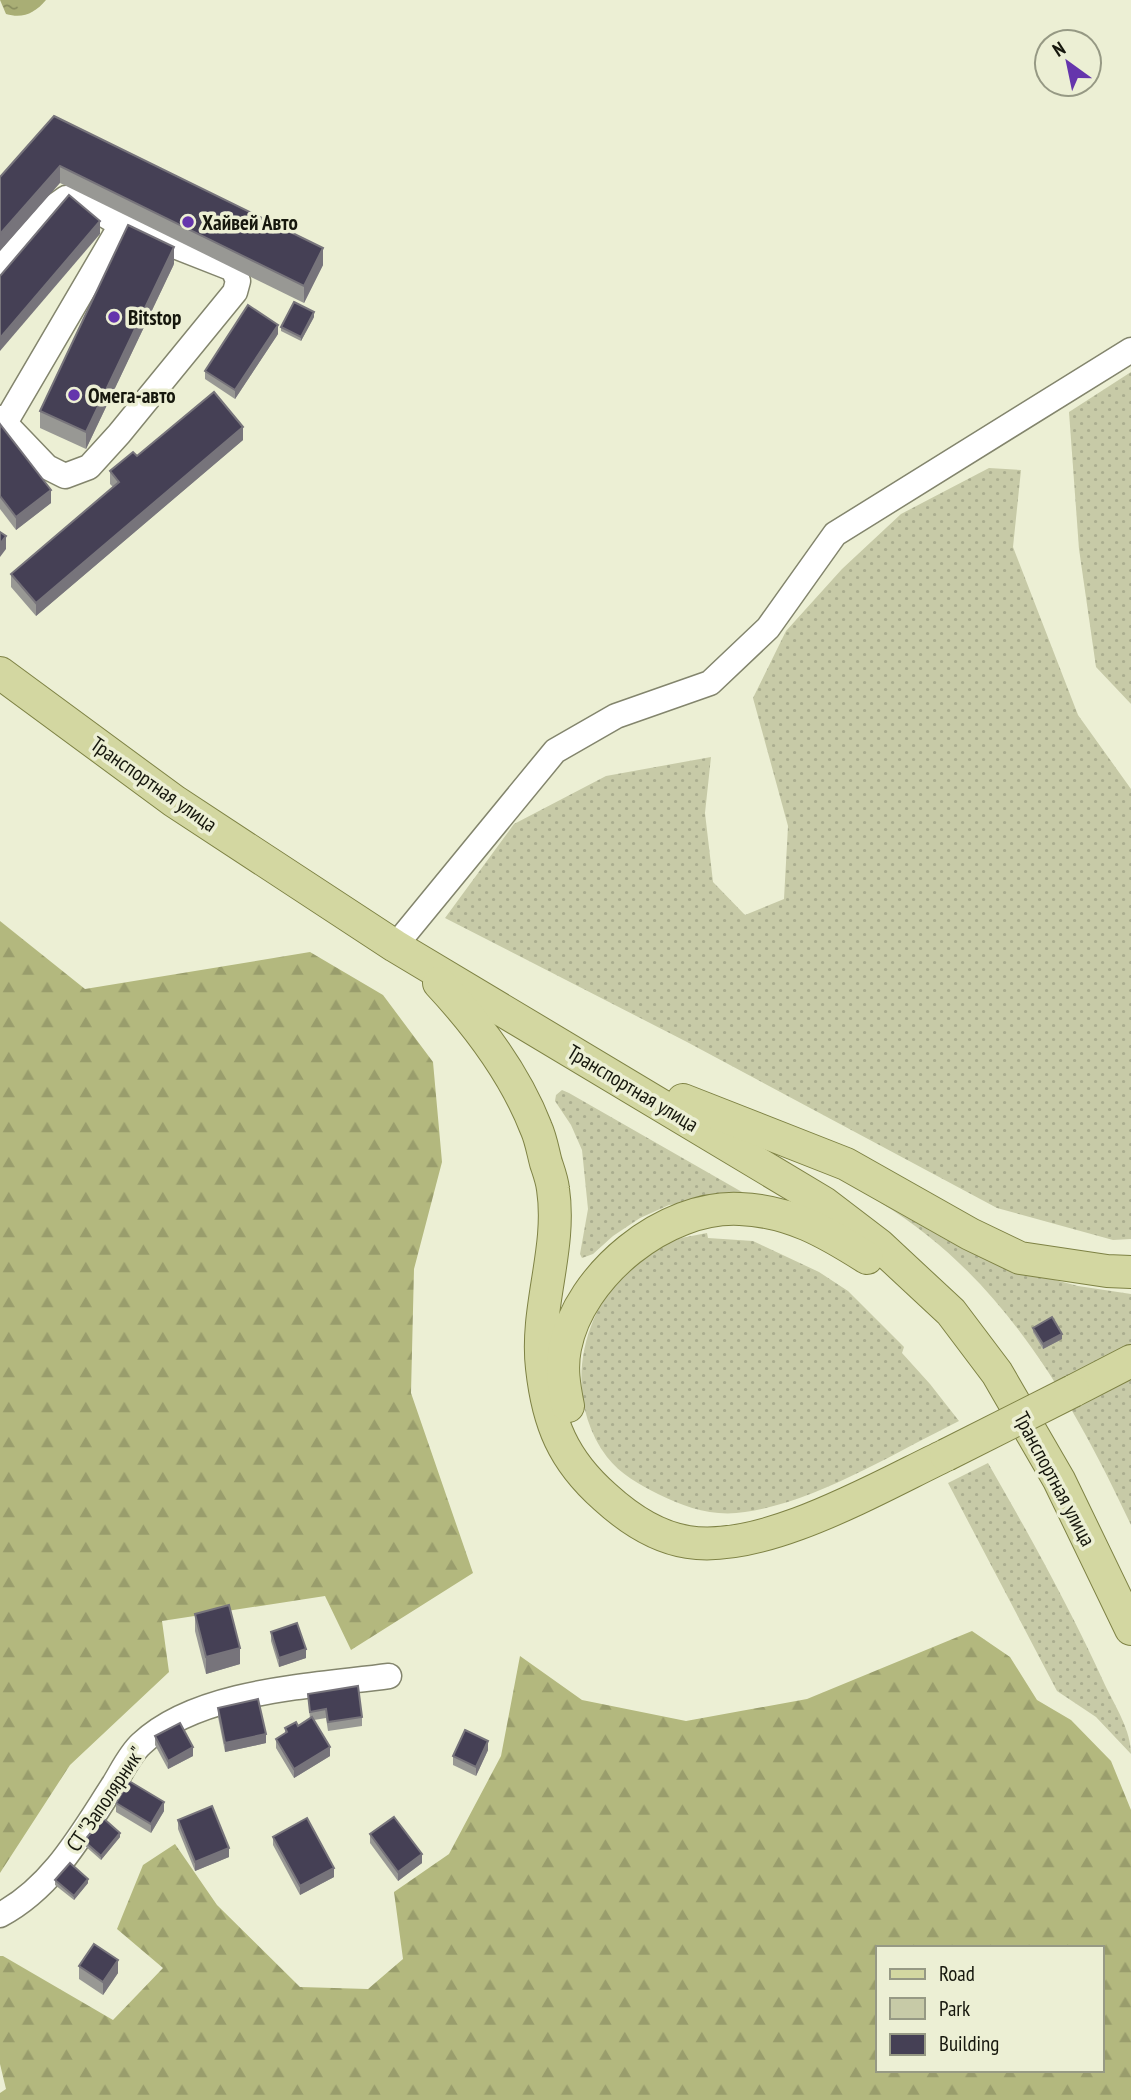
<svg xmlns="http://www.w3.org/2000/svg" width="1131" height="2100" viewBox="0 0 1131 2100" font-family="'PT Sans Narrow',sans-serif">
<defs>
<pattern id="green-dots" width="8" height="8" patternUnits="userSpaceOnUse" patternTransform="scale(1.75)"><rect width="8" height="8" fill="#c7caa7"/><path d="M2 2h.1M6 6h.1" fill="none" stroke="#aaad8f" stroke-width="1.8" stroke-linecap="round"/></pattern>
<pattern id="forest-firs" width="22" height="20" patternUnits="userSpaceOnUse" patternTransform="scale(1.75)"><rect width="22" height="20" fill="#b3b87e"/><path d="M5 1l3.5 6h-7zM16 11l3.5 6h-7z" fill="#999d6c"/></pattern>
<pattern id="water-ripples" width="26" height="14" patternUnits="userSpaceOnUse" patternTransform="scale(1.75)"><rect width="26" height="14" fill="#a9ae75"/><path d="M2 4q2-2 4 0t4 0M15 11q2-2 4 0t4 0" fill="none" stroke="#898d5e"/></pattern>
</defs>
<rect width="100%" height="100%" fill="#ecefd4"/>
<g fill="url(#green-dots)">
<path d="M1131 372V704L1096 667 1079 549 1069 412Z"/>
<path d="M989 468 1021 470 1013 547 1078 715 1131 789V1239L1113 1240 997 1208 687 1042 445 918 514 824 606 776 711 757 705 813 713 882 745 915 784 899 788 826 753 698 786 631 842 569 901 514Z"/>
<path d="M562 1090 569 1093 749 1196 669 1205 640 1218 613 1236 593 1254 582 1258 580 1254 588 1209 582 1150 571 1125 555 1101 556 1095Z"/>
<path d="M883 1198 1020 1271 1078 1286 1131 1294V1525C1072 1400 1003 1277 881 1203Z"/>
<path d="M707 1233 708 1238 753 1241 819 1272 848 1291 904 1347 902 1353 930 1384 959 1421C894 1453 816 1502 745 1512 714 1517 686 1508 658 1494 640 1485 620 1474 607 1457 564 1400 578 1318 628 1269 634 1263 640 1256 647 1251 666 1240 686 1237 707 1233Z"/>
<path d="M988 1463C1030 1536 1070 1608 1105 1685 1115 1706 1131 1730 1131 1754L1096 1717 1057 1691 948 1483Z"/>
</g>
<g fill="url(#forest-firs)" fill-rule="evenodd">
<path d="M0 921 85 989 310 952 383 995 433 1062 442 1162 414 1269 411 1393 473 1573 351 1650 325 1596 162 1621 169 1672 70 1765 0 1873Z"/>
<path d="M972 1631 1010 1657 1037 1700 1071 1720 1111 1761 1131 1810V2100H0V2093L6 2089 0 2064V1956H3L113 2020 163 1968 117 1929 143 1865 175 1844 217 1905 300 1987 368 1989 403 1959 394 1892 449 1854 501 1756 520 1656 582 1700 686 1721 807 1699ZM877 1948H1101V2070H877Z"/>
</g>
<path fill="url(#water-ripples)" d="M0 0H46C35 13 23 19 6 14Z"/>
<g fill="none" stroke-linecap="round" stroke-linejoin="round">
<defs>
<g id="minor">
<path d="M0 269 56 205 66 198 78 199 121 225 233 269 238 281 235 292 119 434 89 467 65 476 47 467 0 418"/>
<path d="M5 423 121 225"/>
<path d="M395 946 555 751 616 716 710 683 768 628 835 534 1131 350"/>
<path d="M0 1915C53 1887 82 1833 114 1784 122 1771 130 1754 141 1744 198 1690 314 1686 389 1676"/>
</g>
<g id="major">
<path d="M0 673 174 801 395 946 824 1203 879 1245 951 1312 997 1373 1059 1480 1131 1629"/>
<path d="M439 983C478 1025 515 1074 536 1128 541 1139 543 1152 546 1163 549 1172 552 1180 553 1189 562 1249 535 1308 542 1368 548 1423 563 1460 605 1497 628 1518 656 1537 688 1542 764 1554 877 1488 946 1455"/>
<path d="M683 1100 846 1164 970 1234 1020 1258 1107 1271 1131 1272"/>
<path d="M1073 1391 1131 1361"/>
<path d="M568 1406C564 1386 561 1368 565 1348 579 1275 665 1205 740 1209 790 1211 826 1232 867 1258"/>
</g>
</defs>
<use href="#minor" stroke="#83856d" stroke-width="27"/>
<use href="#major" stroke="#7e8244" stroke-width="34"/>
<use href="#minor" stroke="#fff" stroke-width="24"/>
<use href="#major" stroke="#d3d7a1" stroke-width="32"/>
<defs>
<path id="major-bridge" d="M946 1455 1073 1391"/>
</defs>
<use href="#major-bridge" stroke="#7e8244" stroke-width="34" stroke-linecap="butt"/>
<use href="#major-bridge" stroke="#d3d7a1" stroke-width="32"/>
</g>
<g fill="#989894">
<path d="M54 116 323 265 304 303 60 183Z"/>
<path d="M174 264 86 449 40 428V411Z"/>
<path d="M314 317 301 341 281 331V327Z"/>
<path d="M278 334 235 399 205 379V371Z"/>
<path d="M0 424 51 503 16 530 0 509Z"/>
<path d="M243 440 36 616 11 587V574L113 487 110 484V471L137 456Z"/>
<path d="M1033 1328 1062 1339 1043 1349 1033 1332Z"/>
<path d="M195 1614 240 1664 206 1674 195 1631Z"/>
<path d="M271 1632 306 1658 279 1667 271 1641Z"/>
<path d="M308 1694 362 1717V1726L328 1731 326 1718 314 1720 330 1756 294 1778 276 1748V1739L285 1733V1728L298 1726 310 1719Z"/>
<path d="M218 1708 266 1743 225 1752 218 1717Z"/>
<path d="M155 1736 193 1756 168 1769 155 1745Z"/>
<path d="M488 1750 476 1776 453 1765V1756Z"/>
<path d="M116 1803 164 1811 151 1833 116 1812Z"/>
<path d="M178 1820 229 1857 195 1871 178 1829Z"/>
<path d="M370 1834 422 1863 398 1881 370 1843Z"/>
<path d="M120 1837 101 1860 84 1845V1841Z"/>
<path d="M273 1837 334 1877 300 1895 273 1845Z"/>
<path d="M55 1880 88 1883 74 1900 55 1885Z"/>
<path d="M79 1966 118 1973 103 1995 79 1979Z"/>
</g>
<g fill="#77747b">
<path d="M60 166V183L0 251V234Z"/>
<path d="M100 221V234L0 351V338Z"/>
<path d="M174 247V264L86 449V432Z"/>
<path d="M323 248V265L304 303V286Z"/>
<path d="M314 312V317L301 341V337Z"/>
<path d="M278 325V334L235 399V390Z"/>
<path d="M243 427V440L36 616V603Z"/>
<path d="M51 490V503L16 530V517Z"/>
<path d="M6 536V549L0 557V544Z"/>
<path d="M1062 1334V1339L1043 1349V1344Z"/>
<path d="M240 1648V1664L206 1674V1657Z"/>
<path d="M306 1649V1658L279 1667V1658Z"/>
<path d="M266 1734V1743L225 1752V1743Z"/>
<path d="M488 1741V1750L476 1776V1767Z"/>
<path d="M193 1747V1756L168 1769V1761Z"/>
<path d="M330 1747V1756L294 1778V1769Z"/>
<path d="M164 1802V1811L151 1833V1824Z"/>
<path d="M120 1833V1837L101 1860V1856Z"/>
<path d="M229 1848V1857L195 1871V1862Z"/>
<path d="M422 1854V1863L398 1881V1872Z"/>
<path d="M334 1868V1877L300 1895V1886Z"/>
<path d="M88 1879V1883L74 1900V1896Z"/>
<path d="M118 1960V1973L103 1995V1982Z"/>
</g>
<g fill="#454055" stroke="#77747b" stroke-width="2">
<path d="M54 116 323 248 304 286 60 166 0 234V177Z"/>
<path d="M69 195 100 221 0 338V276Z"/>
<path d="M128 225 174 247 86 432 40 411Z"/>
<path d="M294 302 314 312 301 337 281 327Z"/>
<path d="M248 305 278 325 235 390 205 371Z"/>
<path d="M214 392 243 427 36 603 11 574 119 482 110 471 133 452 137 456Z"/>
<path d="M0 424 51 490 16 517 0 496Z"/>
<path d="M0 532 6 536 0 544Z"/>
<path d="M1052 1317 1062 1334 1043 1344 1033 1328Z"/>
<path d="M229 1605 240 1648 206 1657 195 1614Z"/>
<path d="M297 1623 306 1649 279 1658 271 1632Z"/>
<path d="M358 1686 362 1717 328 1722 326 1709 310 1712 308 1694Z"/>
<path d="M258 1699 266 1734 225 1743 218 1708Z"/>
<path d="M312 1717 330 1747 294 1769 276 1739 287 1732 285 1728 296 1722 298 1726Z"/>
<path d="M180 1723 193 1747 168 1761 155 1736Z"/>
<path d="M465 1730 488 1741 476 1767 453 1756Z"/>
<path d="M129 1781 164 1802 151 1824 116 1803Z"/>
<path d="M212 1806 229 1848 195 1862 178 1820Z"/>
<path d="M394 1817 422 1854 398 1872 370 1834Z"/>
<path d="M103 1818 120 1833 101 1856 84 1841Z"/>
<path d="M307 1818 334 1868 300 1886 273 1837Z"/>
<path d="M70 1863 88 1879 74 1896 55 1880Z"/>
<path d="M94 1944 118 1960 103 1982 79 1966Z"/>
</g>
<g fill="#6535ac" stroke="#ecefd4" stroke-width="2.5">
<circle cx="188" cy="222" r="7"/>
<circle cx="114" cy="317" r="7"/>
<circle cx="74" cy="395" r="7"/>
</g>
<g text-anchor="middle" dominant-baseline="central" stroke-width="7" stroke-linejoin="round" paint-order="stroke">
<g font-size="21" font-weight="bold" fill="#16170d" stroke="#ecefd4" text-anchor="start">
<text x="202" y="222">Хайвей Авто</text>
<text x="128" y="317">Bitstop</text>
<text x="88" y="395">Омега-авто</text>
</g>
<g font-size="21" fill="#16170d" stroke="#ecefd4">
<text transform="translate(154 784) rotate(35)">Транспортная улица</text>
<text transform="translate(633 1088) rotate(31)">Транспортная улица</text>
<text transform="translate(1055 1479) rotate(62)">Транспортная улица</text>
<text transform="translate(105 1799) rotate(-56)">СТ "Заполярник"</text>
</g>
</g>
<rect x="876" y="1946" width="228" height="126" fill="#ecefd4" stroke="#969984" stroke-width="2"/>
<rect x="890" y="1969" width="35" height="10" fill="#d3d7a1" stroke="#969984" stroke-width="2"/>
<text x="939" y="1981" font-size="21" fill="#16170d">Road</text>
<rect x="890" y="1998" width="35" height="21" fill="#c7caa7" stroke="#969984" stroke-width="2"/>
<text x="939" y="2016" font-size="21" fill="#16170d">Park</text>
<rect x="890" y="2034" width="35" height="21" fill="#454055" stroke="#969984" stroke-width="2"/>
<text x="939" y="2051" font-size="21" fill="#16170d">Building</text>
<g transform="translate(1068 63) rotate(327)"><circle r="33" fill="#ecefd4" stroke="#969984" stroke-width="2"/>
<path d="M0-5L12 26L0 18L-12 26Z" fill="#6535ac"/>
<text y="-10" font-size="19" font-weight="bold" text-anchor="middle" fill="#16170d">N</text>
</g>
</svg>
